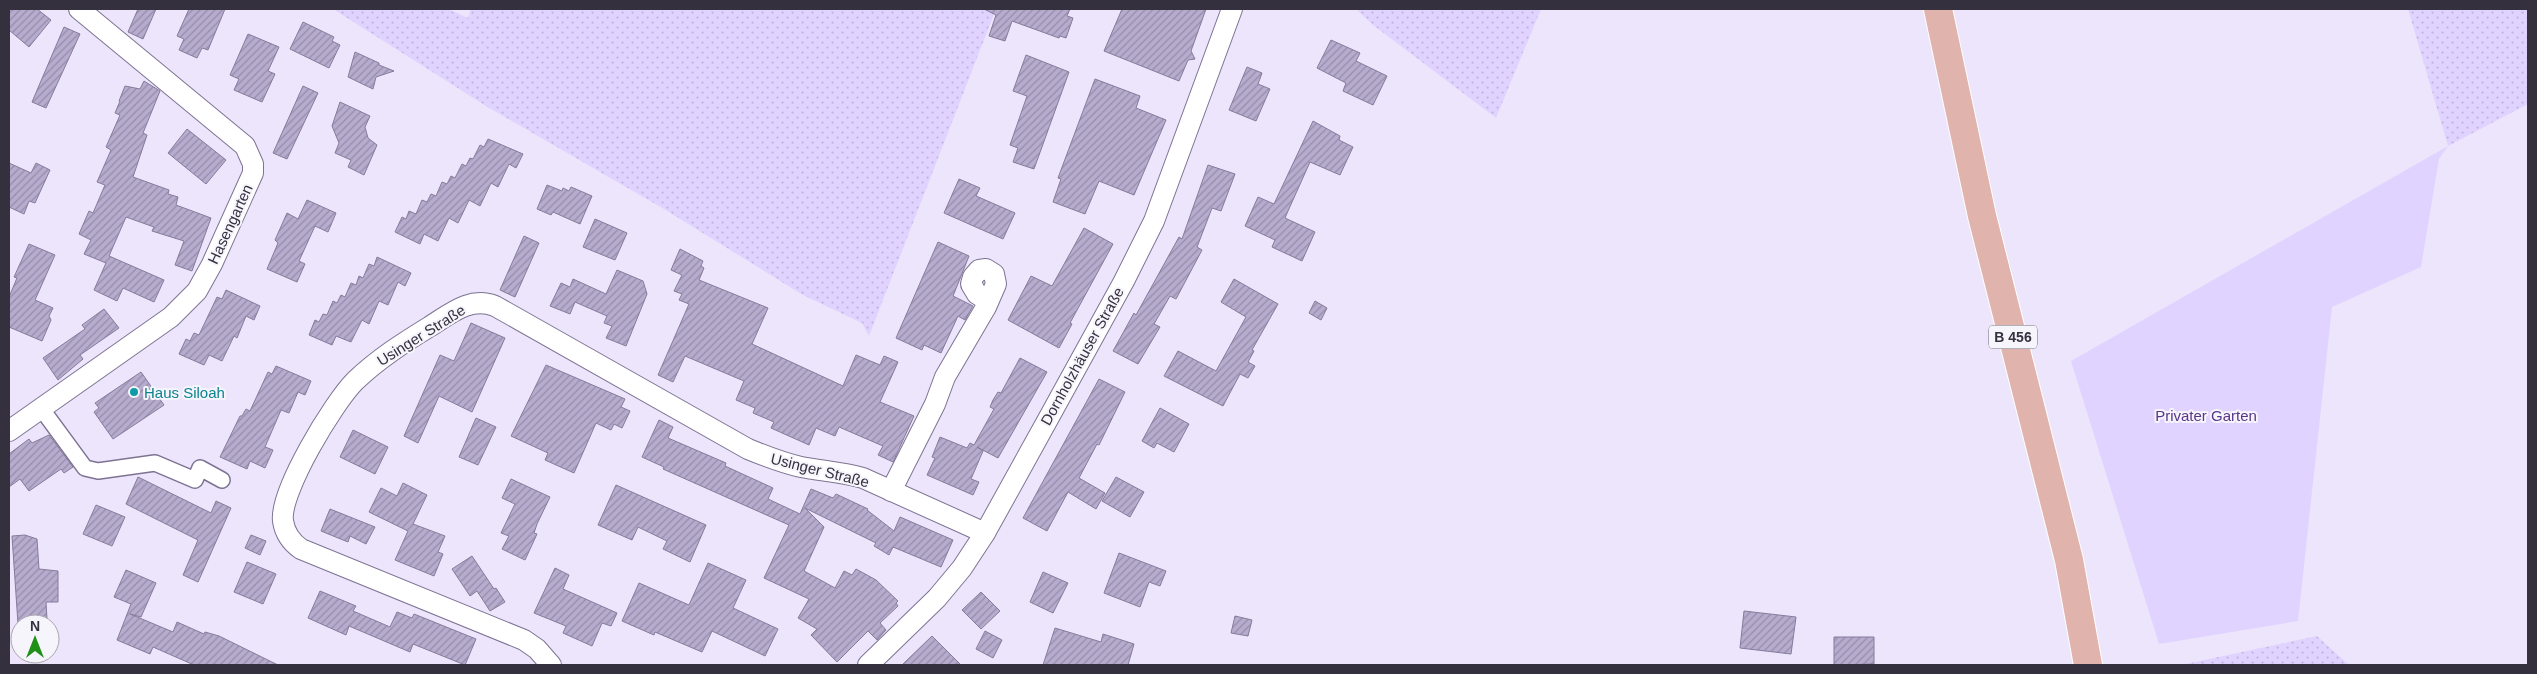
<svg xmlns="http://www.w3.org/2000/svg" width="2537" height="674" viewBox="0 0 2537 674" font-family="Helvetica,sans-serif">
<defs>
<pattern id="grass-dots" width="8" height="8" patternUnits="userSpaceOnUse" patternTransform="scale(1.25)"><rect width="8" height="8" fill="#e1d3ff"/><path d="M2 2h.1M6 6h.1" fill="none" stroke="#c2b5dc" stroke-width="1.8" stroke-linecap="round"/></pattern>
<pattern id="building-hatch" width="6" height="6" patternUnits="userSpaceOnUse" patternTransform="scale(1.25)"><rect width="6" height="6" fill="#b7acce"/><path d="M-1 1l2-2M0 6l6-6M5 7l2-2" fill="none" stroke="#968ca9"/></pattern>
</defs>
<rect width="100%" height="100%" fill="#ece5fb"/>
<g fill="url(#grass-dots)">
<path d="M333 9H448L468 18 471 9H996L869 336 862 323 803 295 664 209 486 106Z"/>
<path d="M1356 9H1541L1496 118 1373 25Z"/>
<path d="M2408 9H2528V104L2448 146Z"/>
<path d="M2317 636 2349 665H2181Z"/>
</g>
<path fill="#e1d3ff" d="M2448 146 2439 159 2421 267 2332 307 2298 621 2159 644 2071 361Z"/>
<g fill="url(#building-hatch)" stroke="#857b9b">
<path d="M9 9H37L51 20 29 47 9 30Z"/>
<path d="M138 9H156L143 39 128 32Z"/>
<path d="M189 9H225L208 50 202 48 197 58 179 50 184 39 177 36Z"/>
<path d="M984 9H1070L1067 16 1073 18 1066 38 1060 36 1059 38 1012 21 1005 41 989 36 996 15Z"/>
<path d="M1122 9H1206L1191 51 1195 59 1188 60 1179 81 1104 51Z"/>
<path d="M303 22 334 37 332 41 340 45 329 68 290 49Z"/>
<path d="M64 27 80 34 46 108 32 102Z"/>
<path d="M248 34 279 47 268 71 275 74 262 102 234 90 239 79 230 75Z"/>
<path d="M1331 40 1360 53 1356 61 1387 76 1373 105 1343 91 1346 83 1317 68Z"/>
<path d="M355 52 379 63V65L394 71 376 77 373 89 348 77Z"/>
<path d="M1026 55 1069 72 1034 169 1013 162 1018 148 1010 145 1027 96 1013 91Z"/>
<path d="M1247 67 1262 73 1258 84 1270 89 1256 121 1229 110Z"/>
<path d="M1095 79 1140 96 1136 108 1166 120 1134 195 1099 181 1085 214 1053 202 1061 179 1058 178Z"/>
<path d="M144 81 160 91 143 133 147 135 133 177 169 190 168 194 178 197 176 205 211 218 192 271 175 265 184 241 152 231 154 227 126 217 109 256 164 280 154 302 123 288 117 301 94 290 106 263 84 254 91 240 79 234 89 211 93 213 105 185 97 182 111 150 106 147 120 115 115 113 120 101H119L125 86 140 89Z"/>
<path d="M303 86 318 93 287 159 273 153Z"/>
<path d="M340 102 370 116 365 127 368 138 377 145 364 175 348 167 351 160 335 153 339 143 332 126Z"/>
<path d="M1313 121 1340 136 1339 140 1353 147 1340 175 1310 162 1288 211 1285 218 1315 232 1302 261 1272 247 1275 240 1245 226 1258 197 1274 204Z"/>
<path d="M187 129 226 160 206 184 168 153Z"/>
<path d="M488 139 523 154 516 168 509 164 498 187 491 183 480 206 469 200 458 223 449 218 438 241 424 234 420 244 395 232 402 217 406 219 409 211 416 214 422 200 427 202 431 194 436 196 442 182 447 184 451 176 455 178 462 164 466 166 470 158 473 159 480 145 484 147Z"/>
<path d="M9 163 31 173 36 163 50 170 35 203 29 201 24 214 9 207Z"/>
<path d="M1208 165 1235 174 1221 211 1212 208 1197 247 1202 250 1176 299 1170 296 1154 324 1160 327 1138 364 1113 351 1134 313 1136 315 1179 237 1182 239Z"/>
<path d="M959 179 980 188 976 196 1015 213 1003 239 944 213Z"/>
<path d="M547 185 562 191 563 188 569 191 571 187 592 196 580 224 553 212 551 215 537 209Z"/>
<path d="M307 200 336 213 328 232 315 226 299 261 305 264 297 282 267 269 278 243 275 240 287 213 298 219Z"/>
<path d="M595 219 627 233 615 260 583 247Z"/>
<path d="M1084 228 1113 244 1070 323 1072 324 1059 348 1008 320 1031 276 1052 286Z"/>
<path d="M524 236 539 243 515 297 500 290Z"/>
<path d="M938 242 969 256 953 296 973 306 965 320 958 316 941 353 924 345 922 350 896 338Z"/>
<path d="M29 244 55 255 35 300 53 308 49 316 51 320 42 341 9 327V297L17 278 14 277Z"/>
<path d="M680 249 703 261 701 266 704 268 699 280 768 308 752 344 843 386 856 355 880 365 884 356 898 362 880 402 914 416 893 462 878 455 883 446 839 427 835 436 816 428 809 445 771 428 774 422 753 413 755 408 736 400 744 381 685 356 673 382 658 375 689 304 679 300 682 294 674 291 682 275 671 270Z"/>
<path d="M377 257 411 273 405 286 398 282 388 305 379 301 369 324 362 320 351 342 336 336 332 345 309 335 315 320 319 322 323 314 327 315 333 301 337 303 341 295 345 297 351 283 356 285 359 276 363 278 369 264 374 266Z"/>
<path d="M617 270 643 281 647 294 626 346 606 338 612 326 604 323 607 316 575 302 570 314 550 306 561 283 570 287 573 279 606 294Z"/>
<path d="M1234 279 1278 304 1252 350 1254 351 1248 362 1255 366 1248 378 1240 374 1223 406 1164 376 1178 351 1216 371 1246 317 1221 302Z"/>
<path d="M226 290 260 306 254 320 246 316 237 338 234 336 222 361 209 355 204 365 179 354 186 339 190 341 194 333 199 335 217 297 222 299Z"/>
<path d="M1315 301 1327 308 1321 320 1309 313Z"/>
<path d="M104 309 119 328 80 355 83 359 58 380 43 358 85 329 82 325Z"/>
<path d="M471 323 505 338 472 412 439 396 418 443 404 436 440 355 454 361Z"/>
<path d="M1020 358 1047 372 998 458 977 447 983 451 971 479 979 482 973 495 927 475 935 458 932 457 940 437 967 448 970 443 974 445 994 409 990 407 993 400 998 392 1001 393Z"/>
<path d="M546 365 625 399 621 407 630 411 622 428 614 424 611 430 596 423 574 473 545 460 548 453 511 436Z"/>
<path d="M276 366 311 381 305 395 298 392 289 413 281 410 265 447 273 450 265 468 250 461 247 469 220 457 240 416H242L246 409 250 411 268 372 272 374Z"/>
<path d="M141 372 164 405 113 439 94 412 99 408 95 403Z"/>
<path d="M1099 379 1125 392 1099 445 1097 444 1079 478 1105 493 1096 509 1068 492 1047 531 1023 518Z"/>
<path d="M1160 408 1189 424 1174 452 1157 443 1154 448 1142 441Z"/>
<path d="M476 418 496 427 478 465 459 457Z"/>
<path d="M659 420 673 427 668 438 726 463 725 466 773 488 768 499 800 514 811 489 833 498 836 494 868 509 867 510 894 531 900 517 953 540 941 567 893 547 889 555 874 546 876 543 805 508 824 527 804 571 835 588 844 571 852 575 856 569 876 580 898 601 896 603 898 606 880 623 886 630 877 640 868 631 837 662 811 635 817 629 798 618 809 599 764 578 789 525 663 469 664 467 642 457Z"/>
<path d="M353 430 388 447 375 474 340 457Z"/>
<path d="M49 435 73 467 64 473 61 469 29 491 20 479 9 487V454L29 439 32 443Z"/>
<path d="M138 477 211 513 216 501 231 508 198 582 183 575 198 540 126 504Z"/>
<path d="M1116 477 1144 492 1130 517 1102 501Z"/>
<path d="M511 479 550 497 537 524 534 533 537 534 525 560 502 549 509 536 501 533 515 504 502 498Z"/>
<path d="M403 483 427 495 413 524 445 536 438 552 443 554 434 576 395 560 408 531 369 512 381 488 397 496Z"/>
<path d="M616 485 706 525 690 562 663 549 667 541 638 527 632 540 598 525Z"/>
<path d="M96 505 125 517 112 546 83 534Z"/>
<path d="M330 509 375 527 366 544 350 536 348 542 321 531Z"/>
<path d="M25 535 37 539 39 569 58 571V602H46L47 619 41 620 42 624H18L12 536Z"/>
<path d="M251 535 266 541 260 555 245 548Z"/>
<path d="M1119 553 1166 571 1160 586 1149 582 1140 607 1104 593Z"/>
<path d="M472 556 494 589 496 588 505 602 490 611 477 591 470 596 452 569Z"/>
<path d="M247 562 276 574 263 604 234 592Z"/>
<path d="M708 563 746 580 733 608 778 629 765 656 712 631 702 652 655 632 654 635 622 621 639 583 689 605Z"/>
<path d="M555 568 569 575 563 589 617 613 611 626 602 623 592 646 563 633 566 626 534 613Z"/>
<path d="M126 570 156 583 141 617 130 614 173 632 177 622 204 634 205 632 219 636 278 665H194L153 647 150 654 117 640 131 604 114 597Z"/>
<path d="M1043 572 1068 583 1053 613 1030 602Z"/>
<path d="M320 591 356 606 353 611 390 627 397 612 412 618 414 614 476 639 465 665 413 644 410 652 349 626 346 635 308 618Z"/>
<path d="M981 592 1000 611 981 629 962 610Z"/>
<path d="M1744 611 1796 617 1791 654 1740 648Z"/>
<path d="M1235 616 1252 620 1248 636 1231 633Z"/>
<path d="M1055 628 1101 642 1103 634 1134 644 1128 665H1043Z"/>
<path d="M985 631 1002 640 993 658 976 649Z"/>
<path d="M932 636 961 665H902Z"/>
<path d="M1834 637H1874V664L1834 665Z"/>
</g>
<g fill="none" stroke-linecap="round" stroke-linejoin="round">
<defs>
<path id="pedestrian" d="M41 408 85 468 98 471 155 463 195 480 200 468 222 480"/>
<g id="minor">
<path d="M9 431 171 317 197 291 212 264 253 173V164L245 146 79 9"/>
<path d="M891 491 935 404 945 377 986 307 996 284 994 274 986 269 979 270 973 277 971 284 977 294 988 301"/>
<path d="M551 665 537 649 524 640 301 549C291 542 285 534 283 521 279 492 334 402 355 381 378 359 403 343 429 327 450 314 470 296 495 306L748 449C765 456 782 463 801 467 822 471 843 472 863 478L985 533"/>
<path d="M868 665 937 598 962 568 985 533 1047 421 1124 281 1154 221 1232 9"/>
</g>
<path id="primary" d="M1938 9 1982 216 2069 560 2088 665"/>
</defs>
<use href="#pedestrian" stroke="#7e7393" stroke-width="18"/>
<use href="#minor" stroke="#7e7393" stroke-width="22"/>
<use href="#primary" stroke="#fff" stroke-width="30"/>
<use href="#pedestrian" stroke="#fff" stroke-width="15"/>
<use href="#minor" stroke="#fff" stroke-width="20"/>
<use href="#primary" stroke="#e0b3ac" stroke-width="28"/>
</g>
<circle fill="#0f9aa8" stroke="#f7f5fc" stroke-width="2" cx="134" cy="392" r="5"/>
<g text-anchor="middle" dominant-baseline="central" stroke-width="4" stroke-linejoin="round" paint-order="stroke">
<rect fill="#f7f5fc" stroke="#6f6b77" stroke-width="1" x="1989" y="325.5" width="48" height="23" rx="4"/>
<g font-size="14" font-weight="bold" fill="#35303e">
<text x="2013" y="337">B 456</text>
</g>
<g font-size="15" fill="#35303e" stroke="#f7f5fc">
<text transform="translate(230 224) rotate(-65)">Hasengarten</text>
<text transform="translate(421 335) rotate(-32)">Usinger Straße</text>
<text transform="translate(1082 356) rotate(-61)">Dornholzhäuser Straße</text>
<text transform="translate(820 470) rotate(14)">Usinger Straße</text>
</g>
<g font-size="15" fill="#0d838f" stroke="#f7f5fc" text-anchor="start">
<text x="144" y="392">Haus Siloah</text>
</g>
<g font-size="15" fill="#583588" stroke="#f7f5fc">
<text x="2206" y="415">Privater Garten</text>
</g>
</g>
<rect width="2537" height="674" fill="none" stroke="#35303e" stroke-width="20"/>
<g transform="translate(35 639)"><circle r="24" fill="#f7f5fc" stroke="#a9a6b0"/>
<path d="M0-4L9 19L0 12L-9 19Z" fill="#209019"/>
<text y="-8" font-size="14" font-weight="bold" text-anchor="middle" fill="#35303e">N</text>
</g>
</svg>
